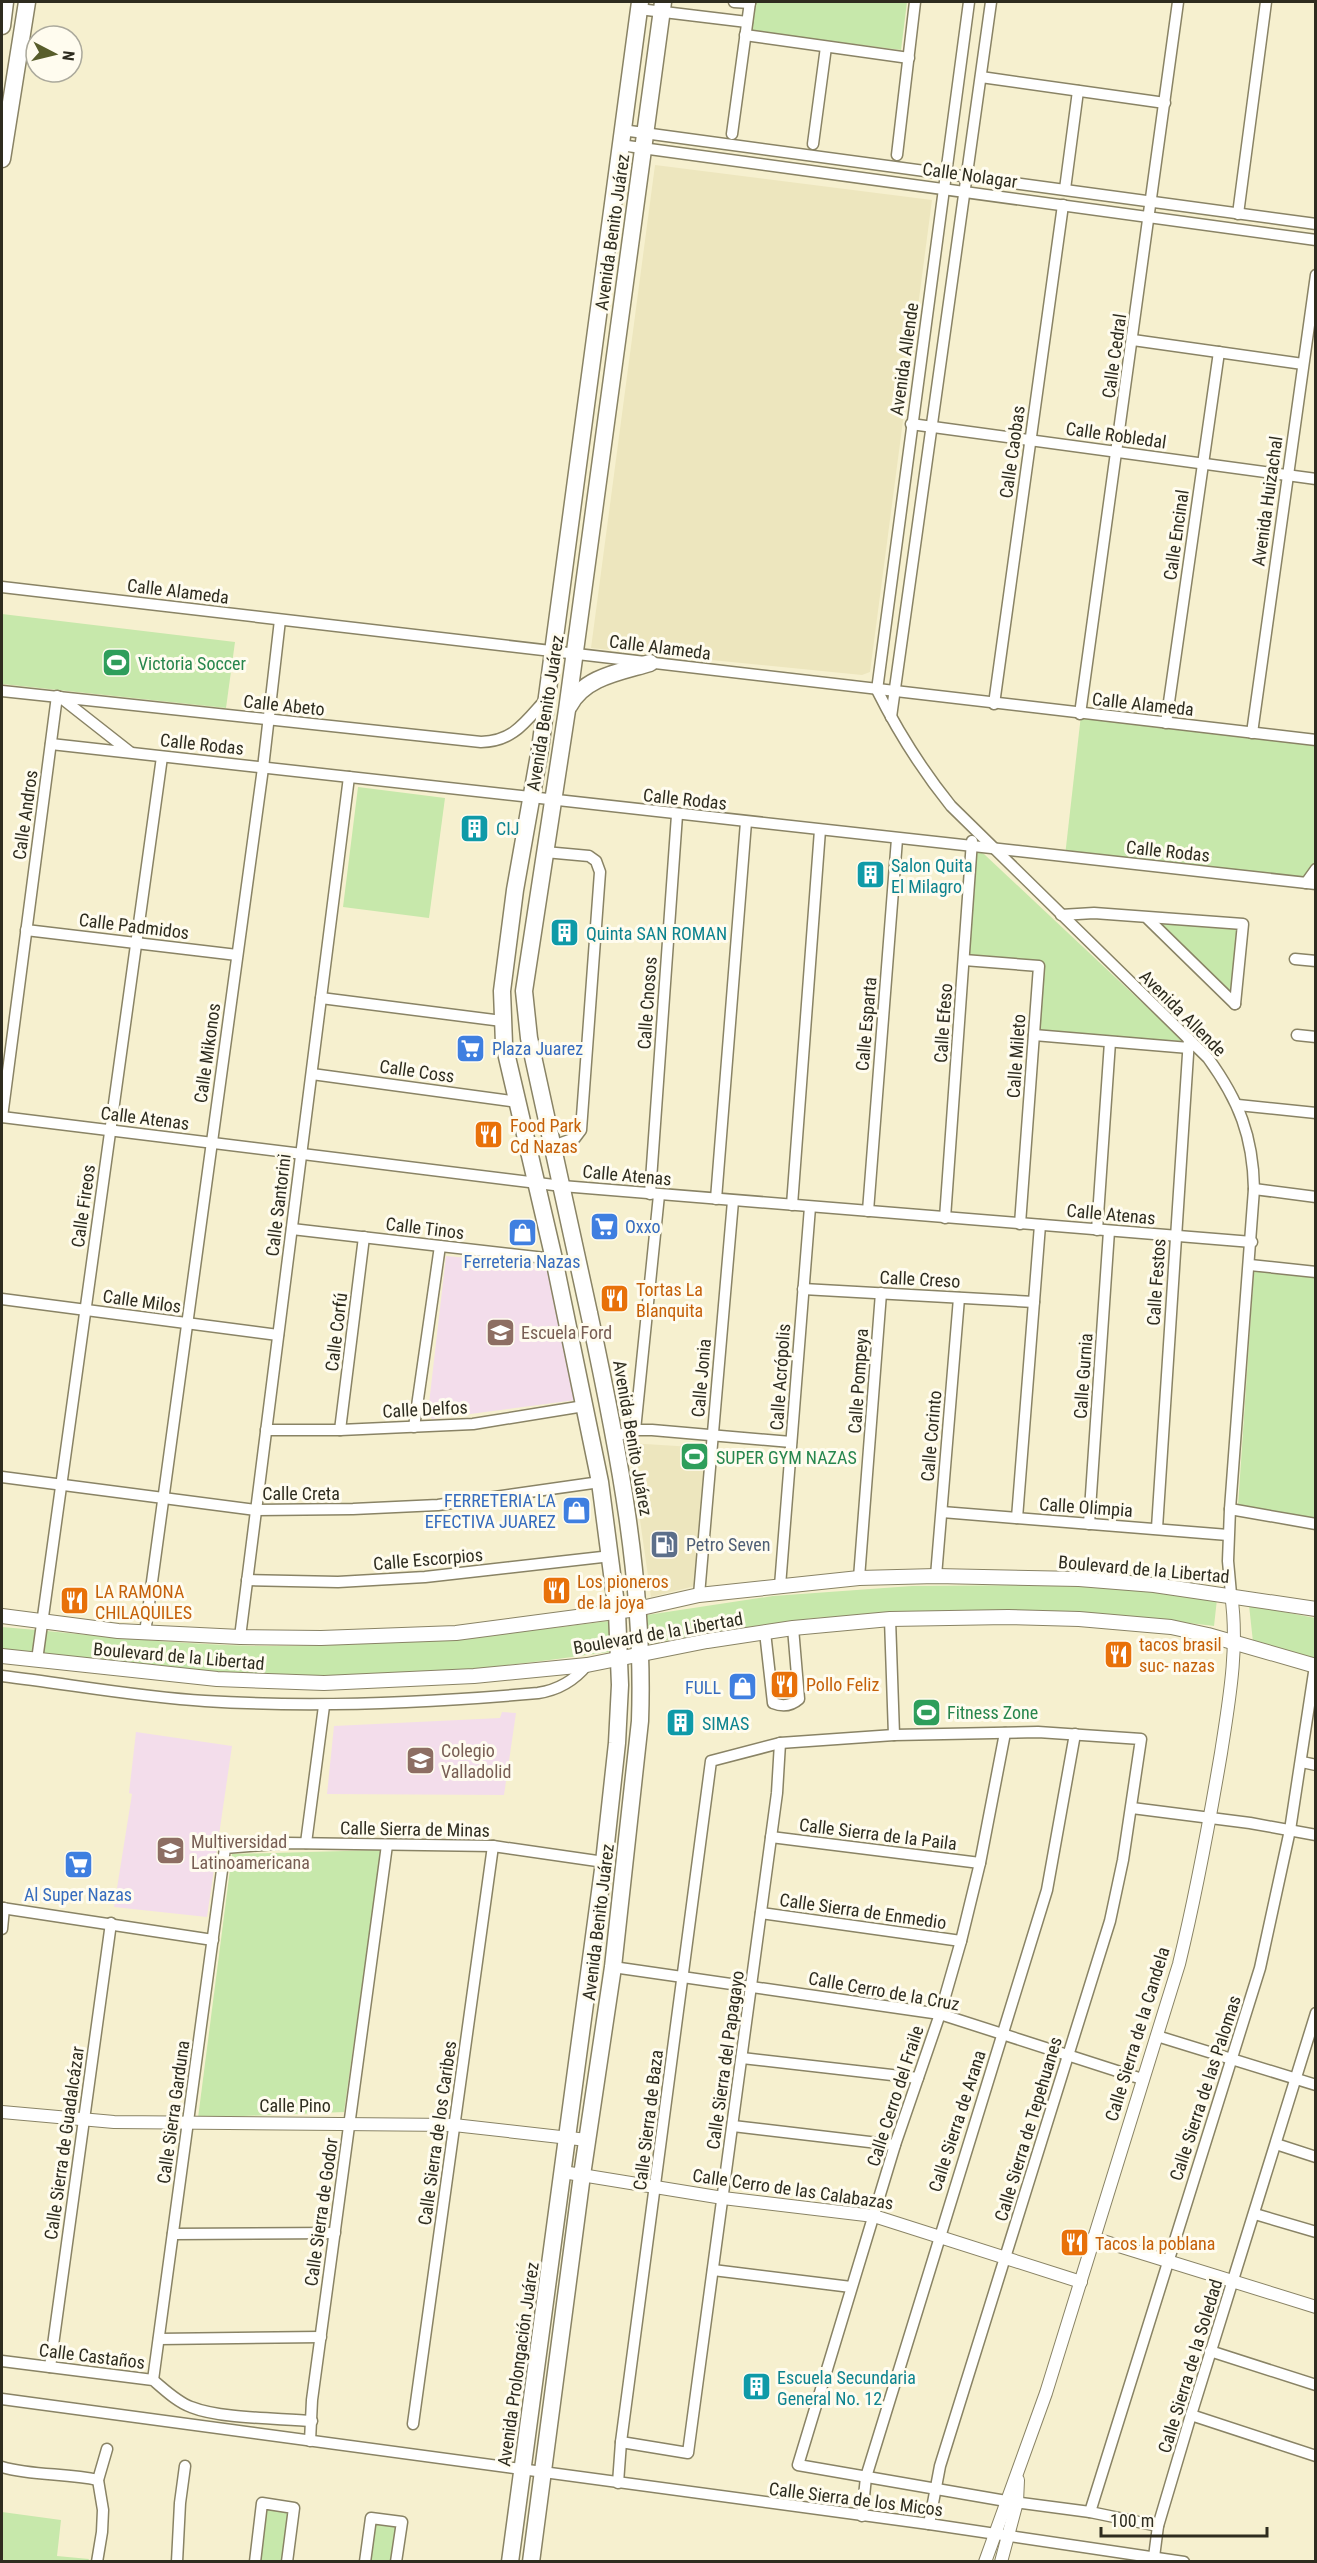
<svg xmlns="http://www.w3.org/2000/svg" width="1317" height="2563" viewBox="0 0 1317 2563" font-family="'Roboto Condensed',sans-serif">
<rect width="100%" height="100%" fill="#f6f0cf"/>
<g fill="#ede6be">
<path d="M655 165 932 200 870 672 862 675 591 648Z"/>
<path d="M629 1443 709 1448 695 1586 651 1597Z"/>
</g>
<g fill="#f3ddeb">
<path d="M446 1256 548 1265 576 1400 432 1419 428 1412Z"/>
<path d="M502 1712 516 1713 504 1795 327 1794 334 1726 500 1718Z"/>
<path d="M136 1732 232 1746 207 1917 114 1907 132 1794 129 1793Z"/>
</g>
<g fill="#c7e8ab">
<path d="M756 2H907L901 50 752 31Z"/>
<path d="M2 614 235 642 226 708 2 684Z"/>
<path d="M1081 715 1315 741V864L1306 881 1065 856Z"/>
<path d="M358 787 445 798 429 918 343 907Z"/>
<path d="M975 850 984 854 1183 1041 1032 1037 1035 962 966 956Z"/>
<path d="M1151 920 1241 925 1235 1001Z"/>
<path d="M1254 1269 1315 1275V1520L1238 1506Z"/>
<path d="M1037 1585 1124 1586 1217 1599 1214 1626 1121 1615 929 1612 814 1618 718 1631 648 1644 647 1615 773 1596 912 1586Z"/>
<path d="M1249 1605 1315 1618V1659L1253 1642Z"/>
<path d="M609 1621 610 1652C526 1663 441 1675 356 1677 237 1680 119 1662 2 1649V1627C96 1635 192 1647 287 1646 395 1645 502 1635 609 1621Z"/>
<path d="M381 1850 344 2112 198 2118 232 1854Z"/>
<path d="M264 2506 292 2509 284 2561 258 2562Z"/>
<path d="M2 2512 61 2520 57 2556 89 2559 88 2561H2Z"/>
<path d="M373 2520 400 2523 394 2561 368 2562Z"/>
</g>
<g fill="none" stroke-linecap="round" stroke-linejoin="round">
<defs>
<g id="minor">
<path d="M734 2 750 3"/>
<path d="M969 2 877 690C898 732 922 770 951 806L1208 1058C1239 1101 1253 1136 1254 1189L1230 1509 1228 1561 1231 1594"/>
<path d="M639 9 747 22"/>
<path d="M745 35 909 58"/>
<path d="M981 77 1165 103"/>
<path d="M622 130 1316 224"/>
<path d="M732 134 750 2"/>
<path d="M813 144 826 47"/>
<path d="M620 145 1316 240"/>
<path d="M897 155 915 2"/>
<path d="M1065 189 1078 91"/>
<path d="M1238 214 1266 2"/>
<path d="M1133 340 1303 364"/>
<path d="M911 424 1316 479"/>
<path d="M2 587 1316 740"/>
<path d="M2 691 481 742C514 741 525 722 546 699"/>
<path d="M60 697 130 752"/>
<path d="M994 704 1063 205"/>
<path d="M1080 714 1178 2"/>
<path d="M891 717 991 2"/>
<path d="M1166 723 1219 352"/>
<path d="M1252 733 1316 275"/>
<path d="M51 744 1316 884"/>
<path d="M545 852 589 856 596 861 600 872 581 1130 575 1138 553 1146"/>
<path d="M1306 883 1316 869"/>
<path d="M1061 915 1094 913 1243 924 1235 1004"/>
<path d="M1148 919 1235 1004"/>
<path d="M26 930 237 955"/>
<path d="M1295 959 1316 961"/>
<path d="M964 960 1039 966 1020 1224"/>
<path d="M321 998 502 1021"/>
<path d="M1034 1035 1189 1048"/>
<path d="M1297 1035 1316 1037"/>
<path d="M312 1074 518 1102"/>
<path d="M1238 1105 1316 1113"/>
<path d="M2 1117 562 1186 1252 1242"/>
<path d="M2 1117 57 696"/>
<path d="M1254 1189 1316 1197"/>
<path d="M650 1194 677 815"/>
<path d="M716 1199 746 822"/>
<path d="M792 1205 820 830"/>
<path d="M868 1211 897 839"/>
<path d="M945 1218 972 841"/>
<path d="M292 1229 554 1259"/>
<path d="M1097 1230 1110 1042"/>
<path d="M1250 1265 1316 1272"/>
<path d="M803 1289 1034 1302"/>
<path d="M2 1299 278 1335"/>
<path d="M414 1427 440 1246"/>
<path d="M266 1430H340L473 1424 584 1406"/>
<path d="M340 1430 364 1237"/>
<path d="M635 1430 659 1195"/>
<path d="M616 1436 635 1430H652L791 1442"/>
<path d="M2 1477 256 1510 353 1509 438 1505 600 1482"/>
<path d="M1230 1509 1316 1524"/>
<path d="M942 1512 1228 1535"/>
<path d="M1017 1518 1040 1225"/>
<path d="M1089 1524 1109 1231"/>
<path d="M1157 1528 1189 1039"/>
<path d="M936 1576 959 1298"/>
<path d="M859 1578 881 1293"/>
<path d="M247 1580 338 1582 425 1577 611 1556"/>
<path d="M780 1586 810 1207"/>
<path d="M699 1595 733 1201"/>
<path d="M890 1619 894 1735"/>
<path d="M765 1632 773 1703C783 1707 791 1706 799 1699L793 1628"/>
<path d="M145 1633 263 768 280 620"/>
<path d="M240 1637 349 777"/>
<path d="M37 1660 162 757"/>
<path d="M2 1676C69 1684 137 1697 205 1701 316 1708 427 1703 538 1693 558 1690 574 1681 587 1665"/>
<path d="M1005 1733 980 1863 961 1941 940 2014 895 2145 798 2465 1006 2501 1090 2512 1158 2526"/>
<path d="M1302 1762 1316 1765"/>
<path d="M1132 1808 1250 1823 1316 1835"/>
<path d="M771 1837 980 1863"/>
<path d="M306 1843 324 1706"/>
<path d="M2 1908 213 1940"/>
<path d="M761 1913 961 1941"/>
<path d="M2 1929 4 1908"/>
<path d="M613 1967 940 2014 1142 2079"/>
<path d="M1157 2036 1316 2085"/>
<path d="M742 2058 918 2078"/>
<path d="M733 2126 895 2145"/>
<path d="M1276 2144 1316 2157"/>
<path d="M1255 2214 1316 2232"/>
<path d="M173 2234 335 2233"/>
<path d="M713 2270 851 2287"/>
<path d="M159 2339 321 2337"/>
<path d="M1210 2351 1316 2385"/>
<path d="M2 2361 153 2380C165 2390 177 2402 191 2407 221 2419 278 2418 312 2421"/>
<path d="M50 2367 111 1923"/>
<path d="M153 2380 225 1848 287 1843 493 1846 604 1862"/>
<path d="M2 2399 929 2524 1184 2562"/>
<path d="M1191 2415 1316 2456"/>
<path d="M413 2424 493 1846"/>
<path d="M310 2441 312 2400 387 1845"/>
<path d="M621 2442 688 2453 777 1793 780 1743"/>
<path d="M2 2467C33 2476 66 2473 98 2480"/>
<path d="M618 2483 621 2442 711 1761 780 1743 894 1735 1038 1732 1141 1739 1123 1860 1110 1921 940 2466 929 2524"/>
<path d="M1090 2512 1260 1968 1290 1830 1315 1666"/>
<path d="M862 2516 866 2477 1047 1890 1075 1734"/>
<path d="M1154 2557 1158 2526 1191 2415 1316 2013"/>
<path d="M97 2562 102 2532 103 2510 98 2480 107 2449"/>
<path d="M177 2562 180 2503 185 2466"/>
<path d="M255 2562 262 2503 294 2508 287 2562"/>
<path d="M365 2562 371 2518 402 2522 396 2562"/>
</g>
<g id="tertiary">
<path d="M2 2112 114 2122 454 2125 587 2140"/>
<path d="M563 2172 723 2198 874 2216 1081 2282"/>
<path d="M1093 2238 1316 2307"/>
<path d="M985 2562 1046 2393 1179 1964C1196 1894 1209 1824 1221 1753 1229 1701 1239 1647 1231 1594"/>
<path d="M1001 2562 1017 2502 1018 2480"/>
</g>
<g id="secondary">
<path d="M2 1616 118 1631 240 1637 321 1638 456 1633 637 1609 699 1595 859 1578 936 1576 1079 1579 1154 1585 1316 1609"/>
<path d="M2 1656 217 1679 324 1683 474 1676 587 1665 707 1641 793 1628 890 1619 1008 1617 1079 1619 1171 1627 1208 1635 1316 1666"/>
</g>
<g id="primary">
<path d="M2 26 5 2"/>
<path d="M569 706C584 677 620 672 650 663"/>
<path d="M510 2562 604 1862 617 1743 620 1685 617 1612 600 1482 554 1259 504 1044 502 991 515 890 540 749 640 2"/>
<path d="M531 2562 582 2175 613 1967 640 1721C645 1583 618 1448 589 1313 569 1221 549 1129 529 1038L524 991 567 710 663 2"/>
</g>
<path id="trunk" d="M2 159 27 2"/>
</defs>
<use href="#minor" stroke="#898365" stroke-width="13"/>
<use href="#tertiary" stroke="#898365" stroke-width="14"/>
<use href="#secondary" stroke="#898365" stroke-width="16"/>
<use href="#primary" stroke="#898365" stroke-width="19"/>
<use href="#trunk" stroke="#898365" stroke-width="19"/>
<use href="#minor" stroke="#fff" stroke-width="10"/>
<use href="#tertiary" stroke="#fff" stroke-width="12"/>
<use href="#secondary" stroke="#fff" stroke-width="14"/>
<use href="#primary" stroke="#fff" stroke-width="16"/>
<use href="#trunk" stroke="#fff" stroke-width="16"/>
</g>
<defs>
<symbol id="stadium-square" viewBox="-11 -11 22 22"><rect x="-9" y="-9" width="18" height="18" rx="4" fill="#2e9e5b" stroke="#fffcef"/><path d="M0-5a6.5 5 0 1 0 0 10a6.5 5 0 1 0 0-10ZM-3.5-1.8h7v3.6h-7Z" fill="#fff"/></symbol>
<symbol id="building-square" viewBox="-11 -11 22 22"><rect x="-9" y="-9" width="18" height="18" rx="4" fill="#0f9aa8" stroke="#fffcef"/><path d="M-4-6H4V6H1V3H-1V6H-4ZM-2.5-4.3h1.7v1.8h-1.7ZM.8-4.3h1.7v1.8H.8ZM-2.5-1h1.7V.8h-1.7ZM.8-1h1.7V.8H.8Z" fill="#fff"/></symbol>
<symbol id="supermarket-square" viewBox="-11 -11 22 22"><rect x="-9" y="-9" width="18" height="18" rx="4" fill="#3f7fe0" stroke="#fffcef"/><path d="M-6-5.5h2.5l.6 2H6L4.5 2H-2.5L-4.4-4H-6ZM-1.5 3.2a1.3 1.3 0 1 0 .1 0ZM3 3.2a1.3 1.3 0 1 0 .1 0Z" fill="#fff"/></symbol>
<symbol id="restaurant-square" viewBox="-11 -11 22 22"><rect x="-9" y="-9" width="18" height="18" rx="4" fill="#e8710a" stroke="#fffcef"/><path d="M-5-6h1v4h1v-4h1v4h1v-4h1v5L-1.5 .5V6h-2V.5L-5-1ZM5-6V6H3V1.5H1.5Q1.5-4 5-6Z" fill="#fff"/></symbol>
<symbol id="shop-square" viewBox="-11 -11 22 22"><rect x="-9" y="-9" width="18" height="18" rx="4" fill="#3f7fe0" stroke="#fffcef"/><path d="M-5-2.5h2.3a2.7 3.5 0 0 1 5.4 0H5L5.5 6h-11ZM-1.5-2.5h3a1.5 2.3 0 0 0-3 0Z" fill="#fff"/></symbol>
<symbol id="school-square" viewBox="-11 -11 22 22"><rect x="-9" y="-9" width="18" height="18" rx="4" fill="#8d6e63" stroke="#fffcef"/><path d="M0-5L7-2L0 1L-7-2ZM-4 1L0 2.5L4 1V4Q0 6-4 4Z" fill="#fff"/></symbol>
<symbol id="fuel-square" viewBox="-11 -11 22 22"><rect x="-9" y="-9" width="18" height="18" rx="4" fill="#5c6f8a" stroke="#fffcef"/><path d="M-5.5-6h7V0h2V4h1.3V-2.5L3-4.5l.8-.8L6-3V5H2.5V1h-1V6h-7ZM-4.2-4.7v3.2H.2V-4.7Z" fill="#fff"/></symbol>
<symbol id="university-square" viewBox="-11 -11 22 22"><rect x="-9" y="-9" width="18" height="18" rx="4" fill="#8d6e63" stroke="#fffcef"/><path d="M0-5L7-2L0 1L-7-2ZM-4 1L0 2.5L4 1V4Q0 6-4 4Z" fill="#fff"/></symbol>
</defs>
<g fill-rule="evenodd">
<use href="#stadium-square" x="100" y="646" width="33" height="33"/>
<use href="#building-square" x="458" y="812" width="33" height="33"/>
<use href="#building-square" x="854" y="858" width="33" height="33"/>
<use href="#building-square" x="548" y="916" width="33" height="33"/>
<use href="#supermarket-square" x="454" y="1032" width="33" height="33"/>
<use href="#restaurant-square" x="472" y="1118" width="33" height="33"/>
<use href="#supermarket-square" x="588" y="1210" width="33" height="33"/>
<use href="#shop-square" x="506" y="1216" width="33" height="33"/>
<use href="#restaurant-square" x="598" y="1282" width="33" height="33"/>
<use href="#school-square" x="484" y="1316" width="33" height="33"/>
<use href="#stadium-square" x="678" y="1440" width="33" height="33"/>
<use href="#shop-square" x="560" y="1494" width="33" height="33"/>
<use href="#fuel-square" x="648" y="1528" width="33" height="33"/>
<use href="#restaurant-square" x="540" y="1574" width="33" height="33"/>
<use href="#restaurant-square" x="58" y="1584" width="33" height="33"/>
<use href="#restaurant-square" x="1102" y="1638" width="33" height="33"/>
<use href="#restaurant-square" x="768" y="1668" width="33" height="33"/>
<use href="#shop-square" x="726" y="1670" width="33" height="33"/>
<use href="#stadium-square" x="910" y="1696" width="33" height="33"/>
<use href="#building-square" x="664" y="1706" width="33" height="33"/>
<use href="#school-square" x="404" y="1744" width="33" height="33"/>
<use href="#university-square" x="154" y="1834" width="33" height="33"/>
<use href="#supermarket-square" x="62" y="1848" width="33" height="33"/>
<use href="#restaurant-square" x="1058" y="2226" width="33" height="33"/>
<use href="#building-square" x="740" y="2370" width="33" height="33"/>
</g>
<g text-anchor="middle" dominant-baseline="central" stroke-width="6" stroke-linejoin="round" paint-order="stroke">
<g font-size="18" fill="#2e2c1f" stroke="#fffcef">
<text transform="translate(970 175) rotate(8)">Calle Nolagar</text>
<text transform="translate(612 232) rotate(-82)">Avenida Benito Juárez</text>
<text transform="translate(1114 356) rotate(-82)">Calle Cedral</text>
<text transform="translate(904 359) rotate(-82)">Avenida Allende</text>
<text transform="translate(1116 435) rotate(8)">Calle Robledal</text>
<text transform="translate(1012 452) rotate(-82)">Calle Caobas</text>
<text transform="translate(1267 501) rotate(-82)">Avenida Huizachal</text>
<text transform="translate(1176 535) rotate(-82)">Calle Encinal</text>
<text transform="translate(178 591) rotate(7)">Calle Alameda</text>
<text transform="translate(660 647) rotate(7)">Calle Alameda</text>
<text transform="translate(1143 704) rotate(6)">Calle Alameda</text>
<text transform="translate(284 705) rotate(6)">Calle Abeto</text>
<text transform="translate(545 713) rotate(-81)">Avenida Benito Juárez</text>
<text transform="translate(202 744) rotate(6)">Calle Rodas</text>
<text transform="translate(685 799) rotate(6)">Calle Rodas</text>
<text transform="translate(25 815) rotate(-82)">Calle Andros</text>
<text transform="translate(1168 851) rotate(6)">Calle Rodas</text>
<text transform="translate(134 926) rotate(7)">Calle Padmidos</text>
<text transform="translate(647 1003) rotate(-86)">Calle Cnosos</text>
<text transform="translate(1183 1013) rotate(45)">Avenida Allende</text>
<text transform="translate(943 1023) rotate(-86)">Calle Efeso</text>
<text transform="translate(866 1024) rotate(-85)">Calle Esparta</text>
<text transform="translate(207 1053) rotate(-82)">Calle Mikonos</text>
<text transform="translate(1016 1056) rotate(-86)">Calle Mileto</text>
<text transform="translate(417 1071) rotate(8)">Calle Coss</text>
<text transform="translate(145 1118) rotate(7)">Calle Atenas</text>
<text transform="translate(627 1175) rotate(5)">Calle Atenas</text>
<text transform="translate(278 1205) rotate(-83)">Calle Santorini</text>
<text transform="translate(83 1206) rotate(-82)">Calle Fireos</text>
<text transform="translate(1111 1214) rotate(5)">Calle Atenas</text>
<text transform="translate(425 1228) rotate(7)">Calle Tinos</text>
<text transform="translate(920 1279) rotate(3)">Calle Creso</text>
<text transform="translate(1156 1282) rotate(-86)">Calle Festos</text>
<text transform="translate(142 1301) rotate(8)">Calle Milos</text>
<text transform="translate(336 1332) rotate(-83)">Calle Corfú</text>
<text transform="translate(1083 1376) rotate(-86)">Calle Gurnia</text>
<text transform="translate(780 1377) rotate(-86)">Calle Acrópolis</text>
<text transform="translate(701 1378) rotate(-85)">Calle Jonia</text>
<text transform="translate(858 1381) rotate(-86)">Calle Pompeya</text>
<text transform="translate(425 1409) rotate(-3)">Calle Delfos</text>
<text transform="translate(931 1436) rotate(-85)">Calle Corinto</text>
<text transform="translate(633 1438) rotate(80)">Avenida Benito Juárez</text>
<text x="301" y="1493">Calle Creta</text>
<text transform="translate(1086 1507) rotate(4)">Calle Olimpia</text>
<text transform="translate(428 1559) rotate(-5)">Calle Escorpios</text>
<text transform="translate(1144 1569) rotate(5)">Boulevard de la Libertad</text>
<text transform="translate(658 1633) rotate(-10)">Boulevard de la Libertad</text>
<text transform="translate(179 1656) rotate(5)">Boulevard de la Libertad</text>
<text transform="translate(415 1829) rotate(1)">Calle Sierra de Minas</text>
<text transform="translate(878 1834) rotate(7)">Calle Sierra de la Paila</text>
<text transform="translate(863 1911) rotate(8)">Calle Sierra de Enmedio</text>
<text transform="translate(598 1922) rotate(-83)">Avenida Benito Juárez</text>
<text transform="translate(884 1991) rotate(10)">Calle Cerro de la Cruz</text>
<text transform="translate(1137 2034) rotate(-73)">Calle Sierra de la Candela</text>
<text transform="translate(725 2060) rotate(-82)">Calle Sierra del Papagayo</text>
<text transform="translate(1205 2088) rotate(-72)">Calle Sierra de las Palomas</text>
<text transform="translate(895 2096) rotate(-72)">Calle Cerro del Fraile</text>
<text x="295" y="2105">Calle Pino</text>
<text transform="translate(173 2112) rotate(-82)">Calle Sierra Garduna</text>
<text transform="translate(648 2120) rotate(-83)">Calle Sierra de Baza</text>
<text transform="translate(957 2121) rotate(-72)">Calle Sierra de Arana</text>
<text transform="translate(1028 2129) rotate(-73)">Calle Sierra de Tepehuanes</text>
<text transform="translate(437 2133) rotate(-82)">Calle Sierra de los Caribes</text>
<text transform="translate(64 2143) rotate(-82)">Calle Sierra de Guadalcázar</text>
<text transform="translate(793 2189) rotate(8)">Calle Cerro de las Calabazas</text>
<text transform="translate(321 2212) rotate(-82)">Calle Sierra de Godor</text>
<text transform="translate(92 2356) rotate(7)">Calle Castaños</text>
<text transform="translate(518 2364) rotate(-82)">Avenida Prolongación Juárez</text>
<text transform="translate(1190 2366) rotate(-73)">Calle Sierra de la Soledad</text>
<text transform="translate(856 2499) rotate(7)">Calle Sierra de los Micos</text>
</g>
<g font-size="18" fill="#27864d" stroke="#fffcef" text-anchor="start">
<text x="138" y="663">Victoria Soccer</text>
<text x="716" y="1457">SUPER GYM NAZAS</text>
<text x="947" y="1712">Fitness Zone</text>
</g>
<g font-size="18" fill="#0d838f" stroke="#fffcef" text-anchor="start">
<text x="496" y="828">CIJ</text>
<text x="891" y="865">Salon Quita<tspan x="891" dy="21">El Milagro</tspan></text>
<text x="586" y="933">Quinta SAN ROMAN</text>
<text x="702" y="1723">SIMAS</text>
<text x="777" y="2377">Escuela Secundaria<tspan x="777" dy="21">General No. 12</tspan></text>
</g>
<g font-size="18" fill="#366cbe" stroke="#fffcef" text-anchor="start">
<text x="492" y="1048">Plaza Juarez</text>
<text x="625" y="1226">Oxxo</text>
<text x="522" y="1261" text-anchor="middle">Ferreteria Nazas</text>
<text x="556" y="1500" text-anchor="end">FERRETERIA LA<tspan x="556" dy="21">EFECTIVA JUAREZ</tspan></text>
<text x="721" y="1687" text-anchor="end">FULL</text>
<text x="78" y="1894" text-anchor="middle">Al Super Nazas</text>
</g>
<g font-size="18" fill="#c56008" stroke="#fffcef" text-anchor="start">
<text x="510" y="1125">Food Park<tspan x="510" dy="21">Cd Nazas</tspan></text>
<text x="636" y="1289">Tortas La<tspan x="636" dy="21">Blanquita</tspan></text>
<text x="577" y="1581">Los pioneros<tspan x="577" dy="21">de la joya</tspan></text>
<text x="95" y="1591">LA RAMONA<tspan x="95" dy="21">CHILAQUILES</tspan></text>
<text x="1139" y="1644">tacos brasil<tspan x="1139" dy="21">suc- nazas</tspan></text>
<text x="806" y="1684">Pollo Feliz</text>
<text x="1095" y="2243">Tacos la poblana</text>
</g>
<g font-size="18" fill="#785e54" stroke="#fffcef" text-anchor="start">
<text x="521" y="1332">Escuela Ford</text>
<text x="441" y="1750">Colegio<tspan x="441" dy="21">Valladolid</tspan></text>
<text x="191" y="1841">Multiversidad<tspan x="191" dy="21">Latinoamericana</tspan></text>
</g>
<g font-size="18" fill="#4e5e75" stroke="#fffcef" text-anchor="start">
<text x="686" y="1544">Petro Seven</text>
</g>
</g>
<rect width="1317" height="2563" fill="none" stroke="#2e2c1f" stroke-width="6"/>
<g transform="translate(54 54) rotate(97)"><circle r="28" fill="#fffcef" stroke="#aba99c" stroke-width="1.5"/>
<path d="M0-4.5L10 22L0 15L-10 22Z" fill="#585d2b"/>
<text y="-9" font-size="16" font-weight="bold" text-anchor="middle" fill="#2e2c1f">N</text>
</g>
<path d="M1101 2527v9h166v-9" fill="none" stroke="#2e2c1f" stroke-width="3"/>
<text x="1110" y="2527" font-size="18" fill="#2e2c1f" stroke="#fffcef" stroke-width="4.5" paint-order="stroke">100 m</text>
</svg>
